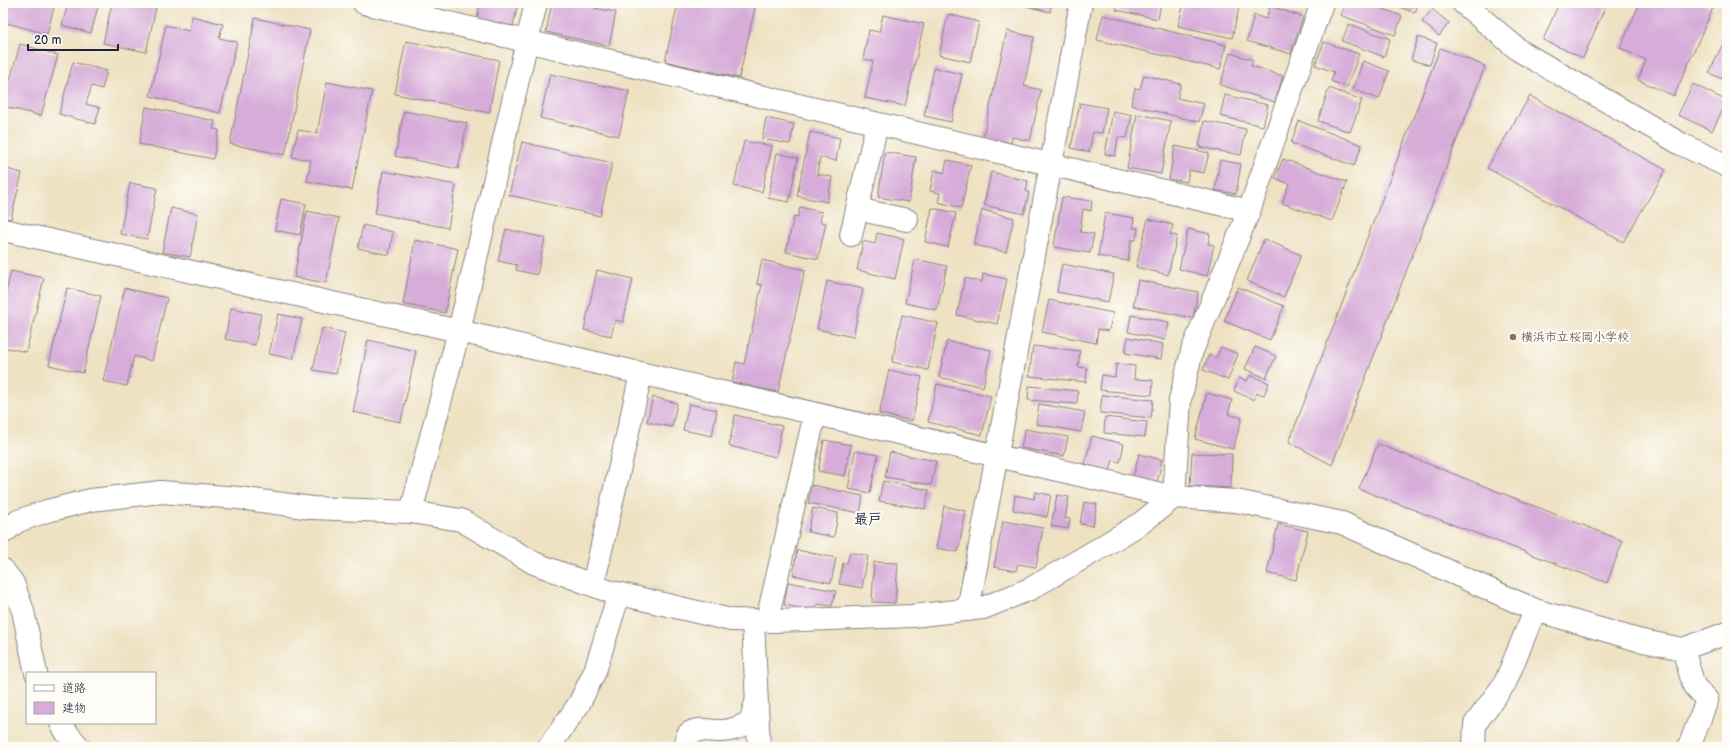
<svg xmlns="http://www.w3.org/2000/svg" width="1730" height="750" viewBox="0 0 1730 750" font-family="'Balsamiq Sans','Klee One',sans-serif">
<rect width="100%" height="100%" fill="#fdfcf7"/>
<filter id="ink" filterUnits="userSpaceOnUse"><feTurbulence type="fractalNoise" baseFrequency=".025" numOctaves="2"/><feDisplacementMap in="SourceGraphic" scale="8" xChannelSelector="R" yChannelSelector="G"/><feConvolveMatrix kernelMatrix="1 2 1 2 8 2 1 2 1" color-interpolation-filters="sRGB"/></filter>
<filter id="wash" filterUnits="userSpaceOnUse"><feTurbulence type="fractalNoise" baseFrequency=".012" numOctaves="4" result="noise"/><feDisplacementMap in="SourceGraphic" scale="16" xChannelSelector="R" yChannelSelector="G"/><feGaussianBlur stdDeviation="0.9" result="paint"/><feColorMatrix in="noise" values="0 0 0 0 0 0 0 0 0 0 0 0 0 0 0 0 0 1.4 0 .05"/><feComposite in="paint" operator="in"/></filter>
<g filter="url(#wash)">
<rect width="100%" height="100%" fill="#eee2c3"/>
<g id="blocks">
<g fill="#d7acd9">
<path d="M3 3H55L47 34 3 22Z"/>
<path d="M68 3H99L91 33 62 25Z"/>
<path d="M112 3H157L146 52 103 43Z"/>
<path d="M439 3H459L458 8Z"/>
<path d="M480 3H518L513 26 477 19Z"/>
<path d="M552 3H595L594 8 616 12 609 46 546 32Z"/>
<path d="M678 3H756L739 78 665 61Z"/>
<path d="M1014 3H1052L1050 12Z"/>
<path d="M1118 3H1161L1158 19 1116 10Z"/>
<path d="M1184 3H1240L1232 38 1178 26Z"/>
<path d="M1345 3H1368L1402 16 1395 35 1340 15Z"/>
<path d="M1399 3H1418L1415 13 1397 6Z"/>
<path d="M1559 3H1607L1583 58 1543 40Z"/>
<path d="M1640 3H1701L1713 8 1674 96 1638 80 1646 60 1620 48Z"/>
<path d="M1270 6 1303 17 1291 54 1247 41 1254 15 1266 19Z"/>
<path d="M1432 9 1449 23 1439 36 1422 22Z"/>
<path d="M948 14 979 22 970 62 939 55Z"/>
<path d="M883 15 924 24 905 106 865 98 873 61 863 59 869 30 879 32Z"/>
<path d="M1103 15 1226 45 1220 69 1097 40Z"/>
<path d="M192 16 223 24 219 38 237 42 220 113 150 96 166 25 189 31Z"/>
<path d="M255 18 310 30 285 155 230 144Z"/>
<path d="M1349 24 1390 39 1384 57 1342 41Z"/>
<path d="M1007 31 1034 37 1024 86 1041 90 1030 141 1012 137 1011 143 983 137Z"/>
<path d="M1727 35V81L1709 73Z"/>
<path d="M1418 37 1437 43 1430 65 1411 60Z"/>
<path d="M406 41 499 60 489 113 395 94Z"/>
<path d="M1324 42 1359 54 1347 87 1331 81 1334 72 1315 65Z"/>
<path d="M20 44 58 55 41 116 3 106Z"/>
<path d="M1440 48 1485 66 1332 465 1289 442Z"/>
<path d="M1230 53 1253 60 1251 66 1283 76 1275 102 1220 85Z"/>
<path d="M1363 61 1389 71 1379 99 1353 89Z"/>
<path d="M73 62 107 71 102 89 92 86 86 104 100 108 95 124 59 114Z"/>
<path d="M934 68 962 74 951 122 924 116Z"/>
<path d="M550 74 629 91 619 136 540 118Z"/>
<path d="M1144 75 1181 84 1177 98 1204 104 1199 122 1131 105 1135 88 1140 89Z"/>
<path d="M327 82 372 91 352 190 307 181 311 160 292 157 298 130 317 133Z"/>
<path d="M1693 84 1727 101 1712 131 1678 115Z"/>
<path d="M1329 88 1362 100 1350 132 1318 121Z"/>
<path d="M1225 95 1268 105 1263 126 1220 116Z"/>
<path d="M1530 96 1666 170 1623 242 1487 168Z"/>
<path d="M1080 103 1107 108 1102 133 1093 132 1089 152 1071 148Z"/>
<path d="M146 107 215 121 213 129 219 130 213 159 139 144Z"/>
<path d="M404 111 467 123 458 169 395 156Z"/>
<path d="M1113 111 1132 115 1127 138 1118 137 1115 156 1105 154Z"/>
<path d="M1137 114 1171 121 1161 174 1127 168Z"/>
<path d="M766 118 794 124 790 144 762 139Z"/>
<path d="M1204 121 1246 129 1241 155 1199 147Z"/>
<path d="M1299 121 1362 145 1354 166 1291 143Z"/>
<path d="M810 132 840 138 836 161 820 157 817 174 832 177 827 202 797 196Z"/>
<path d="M744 141 772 146 762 192 734 186Z"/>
<path d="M522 142 612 163 600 216 509 195Z"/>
<path d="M1175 146 1209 153 1204 173 1189 170 1187 182 1169 179Z"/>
<path d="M885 152 916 157 909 202 878 197Z"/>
<path d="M777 153 798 158 789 202 768 198Z"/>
<path d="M1283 159 1347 182 1332 221 1282 203 1289 184 1275 178Z"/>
<path d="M947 160 971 165 961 208 938 202 940 193 930 191 934 170 944 173Z"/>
<path d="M1220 160 1241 164 1236 194 1215 190Z"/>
<path d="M3 168 22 173 11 219 3 217Z"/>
<path d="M383 171 456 185 448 228 375 213Z"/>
<path d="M991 172 1028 181 1026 192H1029L1024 214 984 205Z"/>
<path d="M130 183 157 188 147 239 120 234Z"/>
<path d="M1062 197 1092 201 1091 211 1083 209 1080 232 1094 234 1090 253 1054 247Z"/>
<path d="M281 199 306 204 300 235 275 230Z"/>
<path d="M800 207 822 212 820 222 826 223 818 259 786 252 794 216 798 217Z"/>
<path d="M171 208 198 214 190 257 162 252Z"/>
<path d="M932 208 956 213 948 247 925 242Z"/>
<path d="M982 210 1014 218 1006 252 974 245Z"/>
<path d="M307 211 339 218 326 283 294 277Z"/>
<path d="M1105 213 1134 218 1133 228H1138L1136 240H1131L1128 261 1098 256Z"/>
<path d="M1148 219 1173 225 1170 234 1177 236 1168 275 1136 267Z"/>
<path d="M363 225 393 232 389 255 358 248Z"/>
<path d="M506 229 545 238 537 275 516 270 517 265 498 261Z"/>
<path d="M1188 229 1210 234 1208 244 1214 245 1207 276 1179 269Z"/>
<path d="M877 233 904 239 895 279 857 270 863 241 875 244Z"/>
<path d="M1264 239 1301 255 1284 297 1247 281Z"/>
<path d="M415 240 458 249 445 313 403 304Z"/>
<path d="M915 259 947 266 937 310 905 303Z"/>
<path d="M762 260 805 270 778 392 732 382 736 362 744 364 762 285 757 284Z"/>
<path d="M1062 264 1114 274 1108 302 1057 292Z"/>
<path d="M597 270 633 279 623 322 615 320 611 336 584 330Z"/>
<path d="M11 271 44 278 26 352 3 347V305Z"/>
<path d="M983 274 1007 279 997 324 957 315 965 278 982 282Z"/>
<path d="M1138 280 1198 292 1193 318 1133 306Z"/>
<path d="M827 281 863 289 853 337 817 329Z"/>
<path d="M1238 287 1284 306 1270 340 1224 321Z"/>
<path d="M67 288 101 296 83 373 49 365Z"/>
<path d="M125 288 167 298 152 361 134 356 127 386 103 381Z"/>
<path d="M1049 300 1113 313 1109 331 1098 329 1096 343 1042 332Z"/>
<path d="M231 308 261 314 255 345 225 339Z"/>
<path d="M278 314 302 319 293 359 269 354Z"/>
<path d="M902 315 938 323 928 370 892 362Z"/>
<path d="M1131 315 1169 322 1165 340 1128 332Z"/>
<path d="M322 328 345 333 336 374 313 370Z"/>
<path d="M1128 337 1163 344 1161 359 1125 353Z"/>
<path d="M368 340 416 351 401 422 353 412Z"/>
<path d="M947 341 991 350 983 387 939 377Z"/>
<path d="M1033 346 1080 351 1078 367 1087 368 1086 382 1029 376Z"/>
<path d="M1221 347 1238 354 1228 380 1203 370 1209 355 1216 358Z"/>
<path d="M1255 347 1276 356 1266 378 1245 369Z"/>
<path d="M1116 364 1135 366 1134 379 1153 380 1152 395 1100 390 1102 375 1115 377Z"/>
<path d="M889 370 922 377 912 421 879 414Z"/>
<path d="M1250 375 1269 383 1264 395 1257 393 1254 400 1234 391 1239 378 1247 381Z"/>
<path d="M937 384 991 396 982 435 928 422Z"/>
<path d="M1029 386 1078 391 1077 404 1028 400Z"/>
<path d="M1207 393 1232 400 1228 414 1242 418 1233 449 1195 439Z"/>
<path d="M1102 395 1153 400 1151 418 1100 413Z"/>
<path d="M653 397 677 403 672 427 647 422Z"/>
<path d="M689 404 717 410 712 436 683 430Z"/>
<path d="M1039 404 1085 412 1081 432 1036 424Z"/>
<path d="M735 415 782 426 776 457 729 446Z"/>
<path d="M1105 417 1147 422 1145 437 1104 433Z"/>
<path d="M1025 429 1068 437 1064 456 1021 448Z"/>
<path d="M1092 436 1124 444 1120 462 1113 460 1110 471 1085 464Z"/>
<path d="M824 440 851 445 845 476 818 471Z"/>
<path d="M1378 444 1623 541 1607 583 1359 489Z"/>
<path d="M855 451 878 455 870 493 848 489Z"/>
<path d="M890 452 936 461 931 485 885 477Z"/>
<path d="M1192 453 1232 454 1231 488 1190 486Z"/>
<path d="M1139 454 1162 460 1157 483 1133 477Z"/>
<path d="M883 481 929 490 925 509 879 501Z"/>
<path d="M812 485 863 496 860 513 808 503Z"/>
<path d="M1035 492 1051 495 1047 517 1013 510 1015 495 1034 499Z"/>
<path d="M1057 495 1069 497 1065 518 1070 519 1068 529 1051 526Z"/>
<path d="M1084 502 1097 504 1093 526 1080 524Z"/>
<path d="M944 506 966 511 958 552 936 548Z"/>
<path d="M813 508 838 513 834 537 808 532Z"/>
<path d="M1003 521 1043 528 1036 567 1018 564 1016 571 994 567Z"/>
<path d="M1278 524 1308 531 1296 580 1267 573Z"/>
<path d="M797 550 836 558 831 583 793 575Z"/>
<path d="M850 552 868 556 862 588 839 584 843 563H847Z"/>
<path d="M874 562 898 563 895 603 872 602Z"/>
<path d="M788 582 836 591 832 606 817 604 816 611 784 605Z"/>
</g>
</g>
</g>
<g filter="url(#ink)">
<use href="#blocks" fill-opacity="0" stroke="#88827f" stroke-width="1"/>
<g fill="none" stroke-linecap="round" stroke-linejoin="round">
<defs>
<g id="minor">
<path d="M364 3 1249 211"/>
<path d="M1463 3 1520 51 1681 144 1727 166"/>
<path d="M857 209 907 220"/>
<path d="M3 230 459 331 1174 497 1236 501 1342 523 1535 610 1638 640 1683 649 1727 633"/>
<path d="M851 235 877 124"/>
<path d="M1174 497 1180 400 1192 351 1249 211 1322 3"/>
<path d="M411 512 459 331 536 3"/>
<path d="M3 533 18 521 47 511 91 500 161 492 239 498 312 508 411 512 461 520 534 563 608 591 731 620 775 621 912 616 983 608 1030 589 1100 548 1141 523 1174 497"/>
<path d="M3 570 13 583 23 611 36 673"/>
<path d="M593 585 641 374"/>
<path d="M968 610 1081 3"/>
<path d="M753 620 759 747"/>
<path d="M767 620 815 414"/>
<path d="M1683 649 1694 686 1707 700 1689 747"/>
<path d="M61 723 66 732 79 747"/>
<path d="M549 747 579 704 595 671 619 594"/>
<path d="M685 747 688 734C698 726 711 732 722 731 732 731 741 726 750 722L756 702"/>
<path d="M1474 747 1475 724 1505 683 1535 610"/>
</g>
</defs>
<use href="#minor" stroke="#88827f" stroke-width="24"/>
<use href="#minor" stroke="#fff" stroke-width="22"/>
</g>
</g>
<circle fill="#8d6e63" stroke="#fdfcf7" stroke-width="1.5" cx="1513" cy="337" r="4"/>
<g text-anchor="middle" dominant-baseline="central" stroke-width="4" stroke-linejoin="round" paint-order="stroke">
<g font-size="12" font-weight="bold" fill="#785e54" stroke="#fdfcf7" text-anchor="start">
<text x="1521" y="337">横浜市立桜岡小学校</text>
</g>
<g font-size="14" font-weight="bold" fill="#22223b" stroke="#fdfcf7">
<text x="868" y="519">最戸</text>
</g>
</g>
<rect width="1730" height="750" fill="none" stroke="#fdfcf7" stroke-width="16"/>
<rect x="26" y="672" width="130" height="52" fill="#fdfcf7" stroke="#a5a5ac"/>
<rect x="34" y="685" width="20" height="6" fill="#ffffff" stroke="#a5a5ac"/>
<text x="62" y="692" font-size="12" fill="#22223b">道路</text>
<rect x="34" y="702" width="20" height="12" fill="#d7acd9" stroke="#a5a5ac"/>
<text x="62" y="712" font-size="12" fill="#22223b">建物</text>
<path d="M28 44v6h90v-6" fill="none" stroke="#22223b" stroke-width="2"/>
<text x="34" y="44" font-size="12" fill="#22223b" stroke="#fdfcf7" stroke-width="3" paint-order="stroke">20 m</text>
</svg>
